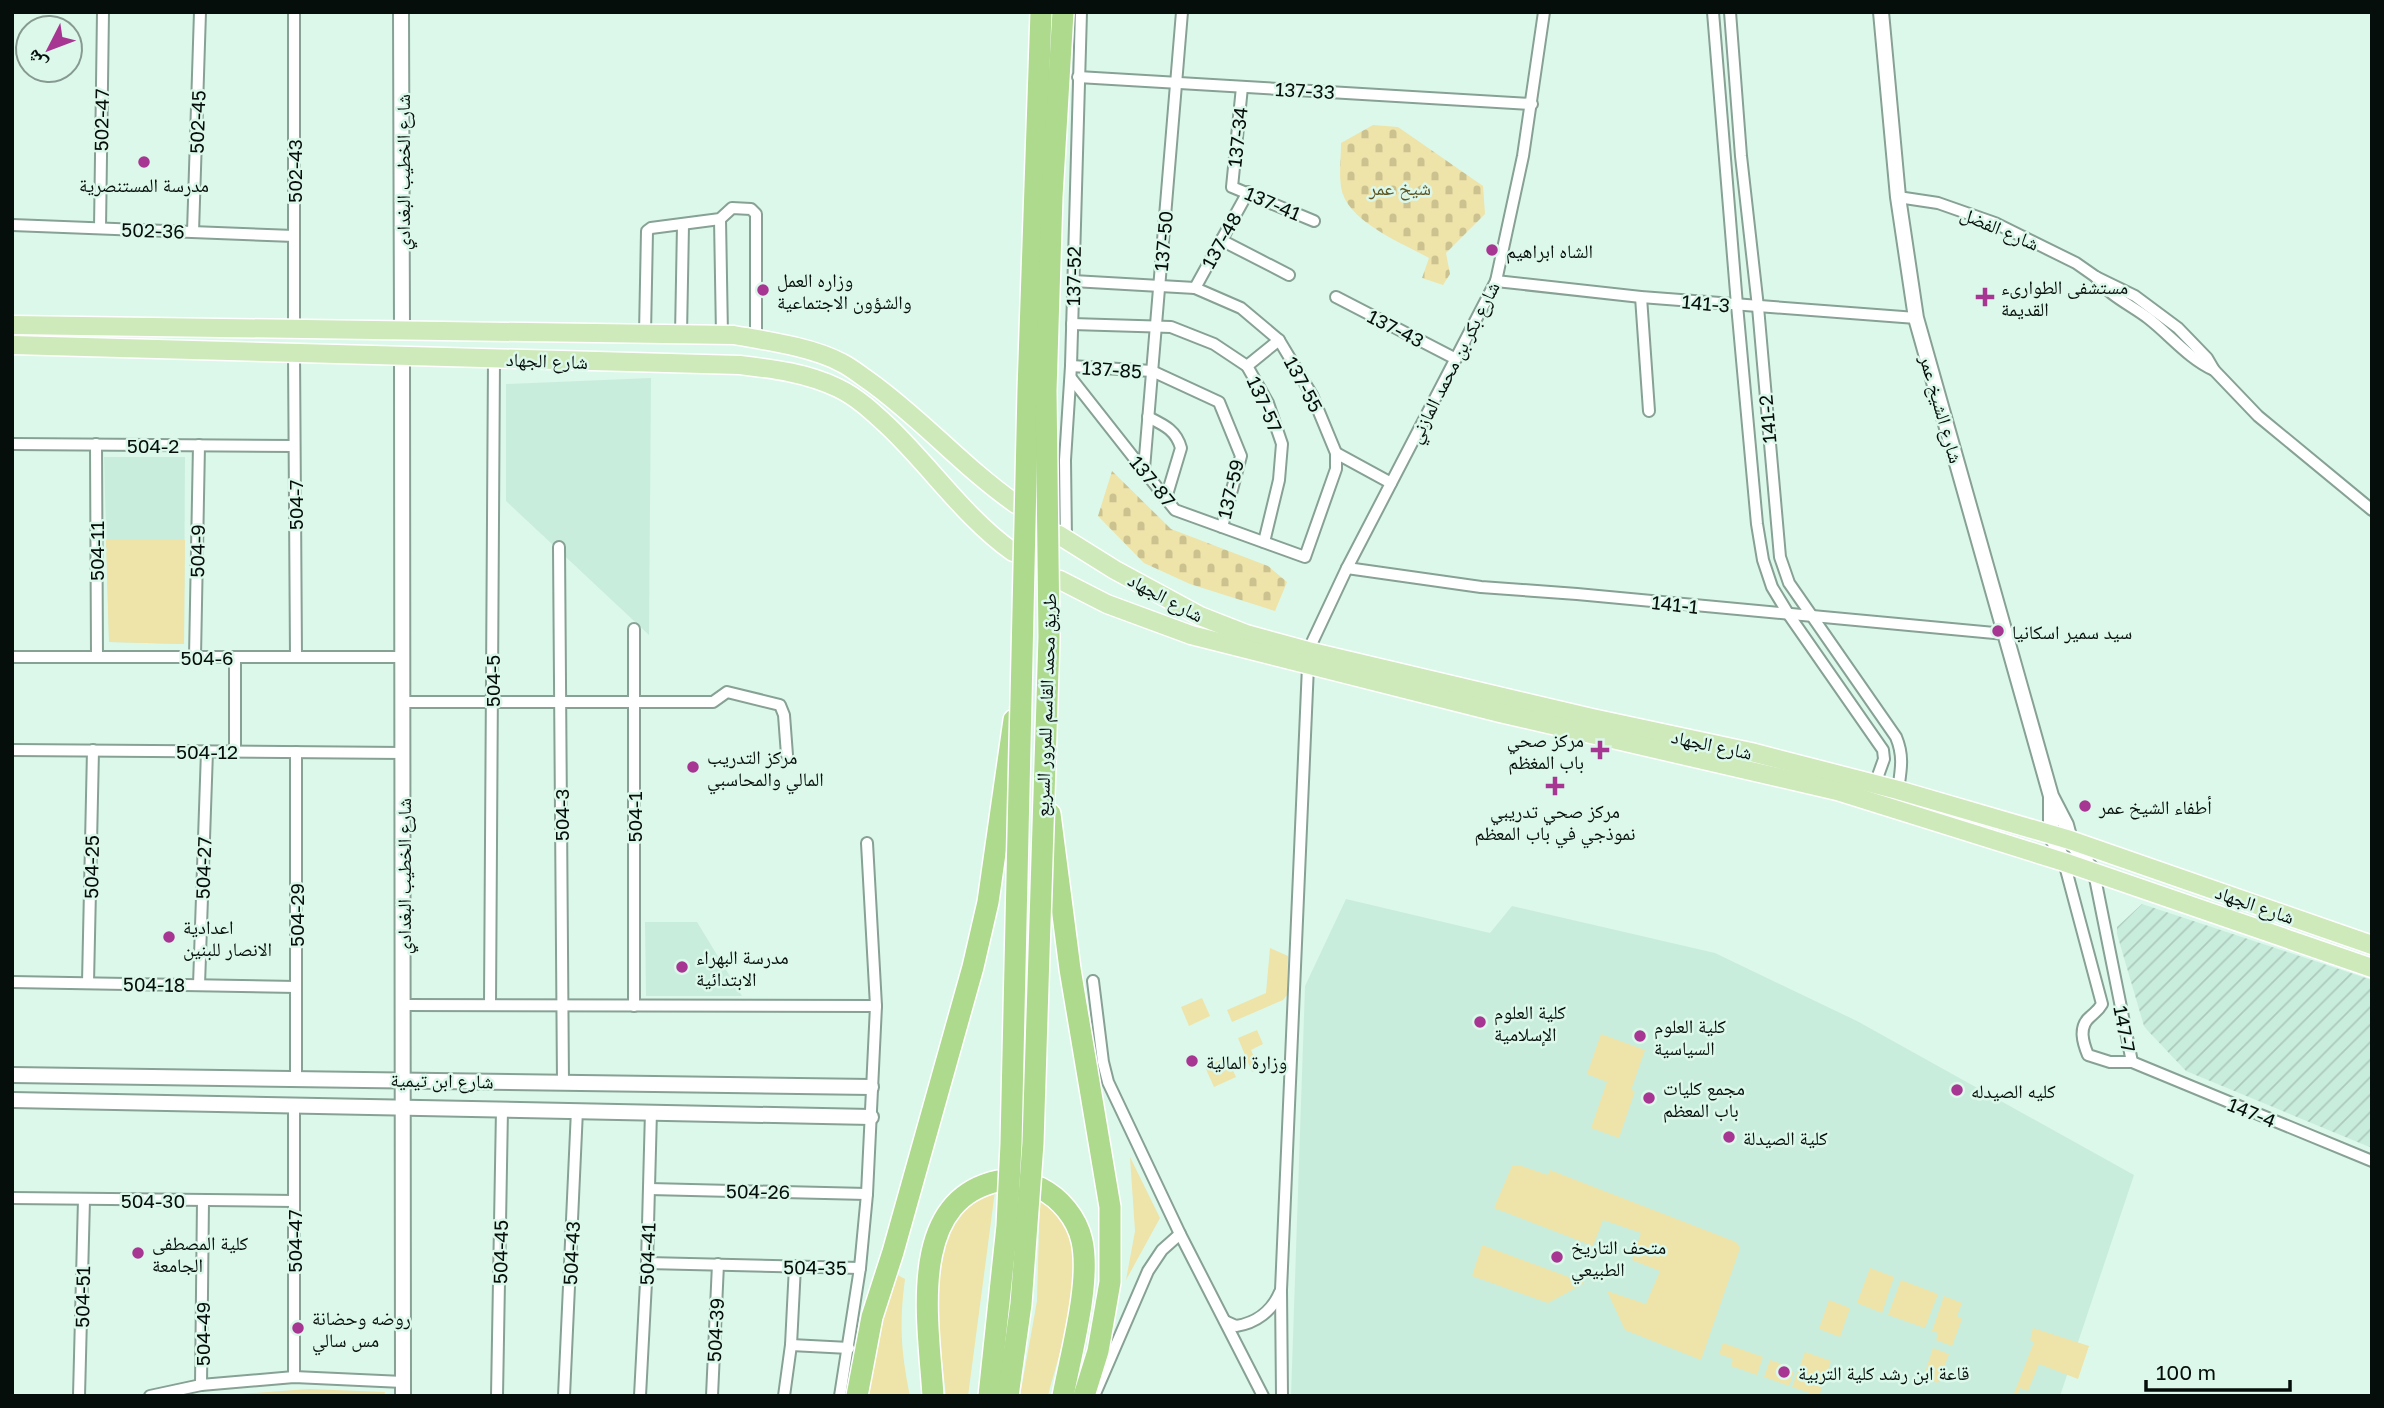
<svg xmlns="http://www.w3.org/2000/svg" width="2384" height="1408" viewBox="0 0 2384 1408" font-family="'Golos Text','Noto Naskh Arabic',sans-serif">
<defs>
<pattern id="industrial-furrows" width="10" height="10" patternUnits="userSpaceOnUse" patternTransform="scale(1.75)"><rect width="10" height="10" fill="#c9eddd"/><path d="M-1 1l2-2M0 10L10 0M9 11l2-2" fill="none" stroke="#abcabc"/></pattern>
<pattern id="cemetery-stones" width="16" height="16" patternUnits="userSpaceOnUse" patternTransform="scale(1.75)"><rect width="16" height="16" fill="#eee3a9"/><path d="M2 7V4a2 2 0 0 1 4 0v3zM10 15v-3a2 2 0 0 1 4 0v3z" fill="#cbc290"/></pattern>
</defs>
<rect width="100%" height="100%" fill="#dcf8eb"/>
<g fill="#c9eddd">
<path d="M651 378 649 635 506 501V384Z"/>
<path d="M104 457H185L184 644 109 642Z"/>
<path d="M1346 899 1490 933 1512 906 1715 953 1857 1021 2134 1175 2060 1396H1291L1305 986Z"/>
<path d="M645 922H697L742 996H646Z"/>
</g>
<path fill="url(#industrial-furrows)" d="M2142 904 2372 980V1148L2186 1071 2148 1031 2144 1026 2117 934V927Z"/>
<g fill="#eee3a9">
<path d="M106 540H185L184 644 109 642Z"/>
<path d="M1270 948 1288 956 1287 995 1283 1000 1232 1022 1227 1010 1266 993Z"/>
<path d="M1202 998 1210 1016 1189 1026 1181 1007Z"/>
<path d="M1257 1030 1263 1044 1251 1050 1259 1069 1252 1072 1238 1038Z"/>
<path d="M1601 1034 1645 1050 1631 1090 1635 1091 1619 1138 1591 1128 1607 1082 1587 1074Z"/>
<path d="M1227 1057 1236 1077 1214 1087 1205 1067Z"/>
<path d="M1130 1157 1160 1218 1126 1280 1135 1231Z"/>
<path d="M1519 1165 1548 1175 1550 1170 1736 1242 1739 1246V1251L1701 1360 1625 1330 1607 1291 1646 1304 1660 1271 1632 1260 1641 1233 1603 1220 1593 1246 1494 1208 1512 1166Z"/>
<path d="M995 1191 968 1396H946C942 1348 923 1251 959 1215 969 1204 982 1197 995 1191Z"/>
<path d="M1040 1195C1050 1206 1066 1219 1071 1232 1087 1274 1059 1353 1048 1396H1020L1037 1301Z"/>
<path d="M1482 1245 1585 1283 1548 1303 1472 1276Z"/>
<path d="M1870 1268 1894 1277 1882 1313 1857 1303Z"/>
<path d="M892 1272 905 1279C899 1324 901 1351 910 1396H867L877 1327Z"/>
<path d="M1901 1280 1938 1294 1925 1328 1888 1315Z"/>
<path d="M1944 1296 1962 1303 1957 1316 1962 1319 1952 1346 1936 1340 1938 1333 1932 1331Z"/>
<path d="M1829 1300 1850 1308 1840 1337 1819 1329Z"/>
<path d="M2033 1328 2089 1346 2078 1379 2039 1364 2028 1391 2020 1388 2017 1396H2013L2034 1342 2030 1340Z"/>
<path d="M1723 1343 1763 1357 1757 1375 1731 1366 1733 1359 1719 1354Z"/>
<path d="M1933 1348 1949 1354 1938 1383 1923 1378Z"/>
<path d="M1805 1352 1831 1361 1819 1396 1792 1387Z"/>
<path d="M1770 1360 1791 1367 1790 1371 1794 1372 1789 1386 1764 1377Z"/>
<path d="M309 1389 385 1392 384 1396H213Z"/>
</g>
<g fill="url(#cemetery-stones)">
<path d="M1373 125 1398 127 1483 186 1485 214 1446 253 1450 274 1443 285 1422 278 1429 258C1402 243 1346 221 1341 187 1339 173 1341 157 1341 143Z"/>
<path d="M1112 471 1171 529 1268 566 1287 582 1275 611 1190 584 1144 563 1098 516Z"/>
</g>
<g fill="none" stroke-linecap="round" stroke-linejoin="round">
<defs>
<g id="minor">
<path d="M1713 12 1737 305 1757 524 1763 560 1772 587 1789 615 1883 750 1884 759 1875 784"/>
<path d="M1730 12 1741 156 1758 307 1780 557 1789 583 1896 737C1904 756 1901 770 1898 790"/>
<path d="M1078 77 1532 104"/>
<path d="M1242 87 1232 187 1314 221"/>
<path d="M1898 197 1938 203 1995 223 2076 263 2096 277 2135 296 2178 328 2207 358 2214 370 2258 416 2372 510"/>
<path d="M720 219 722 335"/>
<path d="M12 225 294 236"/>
<path d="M100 228 103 12"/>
<path d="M193 232 200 12"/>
<path d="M1221 240 1289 275"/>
<path d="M2096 277C2108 295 2131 305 2148 318 2170 335 2189 359 2214 370"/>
<path d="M1496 281 1641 297 1916 318"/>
<path d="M1195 288 1248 192"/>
<path d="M1336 297 1456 359"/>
<path d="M1641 297 1649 411"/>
<path d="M1072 324 1171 327 1214 344 1247 366 1268 403 1282 444 1279 480 1264 542"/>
<path d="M294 330V12"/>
<path d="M645 334 647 231 651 228 720 219 732 208 751 209 756 214V339"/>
<path d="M681 335 683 225"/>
<path d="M294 353 296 657"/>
<path d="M1071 366 1152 371 1219 402 1241 456 1222 527"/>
<path d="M1247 366 1279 340"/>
<path d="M1071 378 1175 510 1305 557 1336 469V453L1312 395 1279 340 1241 308 1195 288 1073 281"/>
<path d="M1148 417C1164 425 1176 430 1181 448L1166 498"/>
<path d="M12 444 294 446"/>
<path d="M96 444 97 657"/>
<path d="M1336 453 1391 483"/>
<path d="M1144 469 1182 12"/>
<path d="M1066 540 1065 460 1071 366 1081 12"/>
<path d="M559 547 563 1083"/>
<path d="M1347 568 1481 587 1577 594 2005 634"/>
<path d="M1308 651 1347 568 1496 281 1523 156 1544 12"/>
<path d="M12 657H402"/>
<path d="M195 657 199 445"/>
<path d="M402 702H713L727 692 780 705 784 715 787 755"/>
<path d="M12 750 403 753"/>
<path d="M235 752V657"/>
<path d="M296 752V1078"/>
<path d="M2064 862 2102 1004C2098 1011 2095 1012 2090 1017 2078 1027 2083 1043 2088 1055L2110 1062H2132L2372 1161"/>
<path d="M2094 873 2132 1062"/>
<path d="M1093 981 1103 1062 1108 1082 1180 1234 1263 1396"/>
<path d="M12 982 296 987"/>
<path d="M88 983 93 750"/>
<path d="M199 985 207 751"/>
<path d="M490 1004 494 358"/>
<path d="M403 1005 876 1006"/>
<path d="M634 1006V629"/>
<path d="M649 1189 867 1194"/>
<path d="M12 1198 294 1201"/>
<path d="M647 1263 860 1268 867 1194 876 1006 867 843"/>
<path d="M1225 1321 1236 1326C1256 1323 1272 1311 1280 1292"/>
<path d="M791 1345 849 1348"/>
<path d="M294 1377V1105"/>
<path d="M201 1385 203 1200"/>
<path d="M79 1396 84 1199"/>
<path d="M150 1396 201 1385 294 1377 403 1382"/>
<path d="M497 1396 502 1109"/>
<path d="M564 1396 577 1110"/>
<path d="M640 1396 647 1263 651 1111"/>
<path d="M712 1396 718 1264"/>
<path d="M784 1396 791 1345 795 1266"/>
<path d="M840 1396 860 1268"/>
<path d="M1094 1396 1148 1271 1162 1250 1180 1234"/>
<path d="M1282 1396 1281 1290 1308 666"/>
</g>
<g id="tertiary">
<path d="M401 12 402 331"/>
<path d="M1881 12 1898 197 1916 318 2051 796 2066 825 2070 840 2094 873"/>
<path d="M402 356 403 1396"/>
<path d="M2051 797V835L2064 862"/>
<path d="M12 1075 871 1087"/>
<path d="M12 1100 871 1117"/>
</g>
<g id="primary">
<path d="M12 325 734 335C768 341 812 347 842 363 852 368 860 375 869 381 921 418 963 467 1016 504"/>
<path d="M12 345 740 365C774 369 807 373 838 388 857 397 873 412 889 427 931 467 965 518 1013 552"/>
<path d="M1059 535 1115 570 1200 616 1246 634 1308 651 1592 718 1751 752 1898 790 2070 840 2372 945"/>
<path d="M1060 580 1107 604 1191 635 1500 713 1837 791 2064 862 2372 968"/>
</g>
<g id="motorway">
<path d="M1050 814 1070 969 1110 1207V1282L1098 1351 1084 1396"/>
<path d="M1040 1188C1060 1198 1077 1218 1082 1241 1091 1282 1071 1353 1063 1396"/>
<path d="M857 1396 872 1317 893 1252 973 967 988 902 1014 720"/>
<path d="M933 1396C929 1326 905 1201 998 1181"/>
</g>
</defs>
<use href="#minor" stroke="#87a195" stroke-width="14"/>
<use href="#tertiary" stroke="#87a195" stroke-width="18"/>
<use href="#primary" stroke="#fff" stroke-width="21"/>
<use href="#motorway" stroke="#fff" stroke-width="24"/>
<use href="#minor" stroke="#fff" stroke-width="10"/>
<use href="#tertiary" stroke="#fff" stroke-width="14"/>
<use href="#primary" stroke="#cee9ba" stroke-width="18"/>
<use href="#motorway" stroke="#adda8c" stroke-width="21"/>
<defs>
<g id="motorway-bridge">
<path d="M989 1396 1007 1226 1011 1144 1028 390 1041 12"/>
<path d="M1008 1396 1021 1304 1033 1143 1049 637 1046 391 1052 196 1063 12"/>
</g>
</defs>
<use href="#motorway-bridge" stroke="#fff" stroke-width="24" stroke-linecap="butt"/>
<use href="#motorway-bridge" stroke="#adda8c" stroke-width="21"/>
</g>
<g fill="#a73692" stroke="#dcf8eb" stroke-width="2.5">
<circle cx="144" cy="162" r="7"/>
<circle cx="1492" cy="250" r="7"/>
<circle cx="763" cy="290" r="7"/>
<path d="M1981.5 286.5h7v7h7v7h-7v7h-7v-7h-7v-7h7z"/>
<circle cx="1998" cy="631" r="7"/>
<path d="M1596.5 739.5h7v7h7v7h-7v7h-7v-7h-7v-7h7z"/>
<circle cx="693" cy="767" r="7"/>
<path d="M1551.5 775.5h7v7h7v7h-7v7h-7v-7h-7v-7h7z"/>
<circle cx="2085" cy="806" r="7"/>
<circle cx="169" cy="937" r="7"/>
<circle cx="682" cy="967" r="7"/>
<circle cx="1480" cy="1022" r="7"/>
<circle cx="1640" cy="1036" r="7"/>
<circle cx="1192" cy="1061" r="7"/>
<circle cx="1957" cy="1090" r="7"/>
<circle cx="1649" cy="1098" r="7"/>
<circle cx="1729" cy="1137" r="7"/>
<circle cx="138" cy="1253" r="7"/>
<circle cx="1557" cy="1257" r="7"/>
<circle cx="298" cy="1328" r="7"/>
<circle cx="1784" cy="1372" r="7"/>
</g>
<g text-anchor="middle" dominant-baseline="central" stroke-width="5" stroke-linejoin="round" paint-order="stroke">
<g font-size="19" fill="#050e0a" stroke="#dcf8eb">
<text transform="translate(1305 90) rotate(3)">137-33</text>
<text transform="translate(101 120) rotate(-89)">502-47</text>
<text transform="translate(197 122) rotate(-88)">502-45</text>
<text transform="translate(1237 137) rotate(-84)">137-34</text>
<text transform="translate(294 171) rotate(-90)">502-43</text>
<text transform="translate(402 172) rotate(-90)">شارع الخطيب البغدادي</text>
<text transform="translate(1273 203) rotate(23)">137-41</text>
<text transform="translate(2000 228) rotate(23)">شارع الفضل</text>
<text transform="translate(153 230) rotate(2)">502-36</text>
<text transform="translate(1221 240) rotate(-61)">137-48</text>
<text transform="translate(1163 241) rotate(-85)">137-50</text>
<text transform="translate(1073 276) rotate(-89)">137-52</text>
<text transform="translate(1706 303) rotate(5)">141-3</text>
<text transform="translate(1396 328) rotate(27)">137-43</text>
<text transform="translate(547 360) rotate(2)">شارع الجهاد</text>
<text transform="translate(1453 362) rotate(-63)">شارع بكر بن محمد المازني</text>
<text transform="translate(1112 369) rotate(4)">137-85</text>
<text transform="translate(1304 384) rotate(62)">137-55</text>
<text transform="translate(1265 404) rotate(66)">137-57</text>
<text transform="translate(1942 409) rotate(74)">شارع الشيخ عمر</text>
<text transform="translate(1767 419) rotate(-95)">141-2</text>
<text x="153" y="445">504-2</text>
<text transform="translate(1153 481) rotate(51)">137-87</text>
<text transform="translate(1230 489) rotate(-77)">137-59</text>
<text transform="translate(295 505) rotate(-90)">504-7</text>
<text transform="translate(96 551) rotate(-90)">504-11</text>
<text transform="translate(197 551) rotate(-89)">504-9</text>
<text transform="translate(1166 597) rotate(28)">شارع الجهاد</text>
<text transform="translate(1675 604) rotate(6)">141-1</text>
<text x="207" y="657">504-6</text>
<text transform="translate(492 681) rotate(-90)">504-5</text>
<text transform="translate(1045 705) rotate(-88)">طريق محمد القاسم للمرور السريع</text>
<text transform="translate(1712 744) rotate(12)">شارع الجهاد</text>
<text x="207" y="751">504-12</text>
<text transform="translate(561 815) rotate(-90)">504-3</text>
<text transform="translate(634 817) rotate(-90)">504-1</text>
<text transform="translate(91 867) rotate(-89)">504-25</text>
<text transform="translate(203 868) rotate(-88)">504-27</text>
<text transform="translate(403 876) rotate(-90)">شارع الخطيب البغدادي</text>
<text transform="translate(2255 904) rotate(19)">شارع الجهاد</text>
<text transform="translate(296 915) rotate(-90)">504-29</text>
<text transform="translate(154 984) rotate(1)">504-18</text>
<text transform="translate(2125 1029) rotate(79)">147-7</text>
<text transform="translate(442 1080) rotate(1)">شارع ابن تيمية</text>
<text transform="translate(2252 1112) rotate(22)">147-4</text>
<text transform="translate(758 1191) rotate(1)">504-26</text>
<text x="153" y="1200">504-30</text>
<text transform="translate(294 1241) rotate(-90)">504-47</text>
<text transform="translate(500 1252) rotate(-89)">504-45</text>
<text transform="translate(571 1253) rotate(-87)">504-43</text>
<text transform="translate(647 1254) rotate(-88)">504-41</text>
<text transform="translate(815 1267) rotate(1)">504-35</text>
<text transform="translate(82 1297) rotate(-89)">504-51</text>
<text transform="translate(715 1330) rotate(-87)">504-39</text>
<text transform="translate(202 1334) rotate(-90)">504-49</text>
</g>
<g font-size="19" fill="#050e0a" stroke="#dcf8eb" text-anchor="start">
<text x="144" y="184" text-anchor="middle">مدرسة المستنصرية</text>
<text x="1506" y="250">الشاه ابراهيم</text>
<text x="777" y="279">وزاره العمل<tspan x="777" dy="22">والشؤون الاجتماعية</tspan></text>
<text x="2001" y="286">مستشفى الطوارىء<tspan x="2001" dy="22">القديمة</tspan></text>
<text x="2012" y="631">سيد سمير اسكانيا</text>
<text x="1584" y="739" text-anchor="end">مركز صحي<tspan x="1584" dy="22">باب المغظم</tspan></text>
<text x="707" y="756">مركز التدريب<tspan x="707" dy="22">المالي والمحاسبي</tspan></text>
<text x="2099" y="806">أطفاء الشيخ عمر</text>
<text x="1555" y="810" text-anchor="middle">مركز صحي تدريبي<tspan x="1555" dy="22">نموذجي في باب المعظم</tspan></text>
<text x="183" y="926">اعدادية<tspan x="183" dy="22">الانصار للبنين</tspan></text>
<text x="696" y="956">مدرسة البهراء<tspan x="696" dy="22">الابتدائية</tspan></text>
<text x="1494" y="1011">كلية العلوم<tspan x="1494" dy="22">الإسلامية</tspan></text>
<text x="1654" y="1025">كلية العلوم<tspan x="1654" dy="22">السياسية</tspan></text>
<text x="1206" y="1061">وزارة المالية</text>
<text x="1663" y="1087">مجمع كليات<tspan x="1663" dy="22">باب المعظم</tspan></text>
<text x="1971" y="1090">كليه الصيدله</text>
<text x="1743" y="1137">كلية الصيدلة</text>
<text x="152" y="1242">كلية المصطفى<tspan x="152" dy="22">الجامعة</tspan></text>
<text x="1571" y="1246">متحف التاريخ<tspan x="1571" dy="22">الطبيعي</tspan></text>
<text x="312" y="1317">روضه وحضانة<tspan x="312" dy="22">مس سالي</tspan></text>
<text x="1798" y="1372">قاعة ابن رشد كلية التربية</text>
</g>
<g font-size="19" fill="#5e5522" stroke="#dcf8eb">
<text x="1400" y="187">شيخ عمر</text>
</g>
</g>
<rect width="2384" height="1408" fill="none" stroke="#050e0a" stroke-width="28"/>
<g transform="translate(49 49) rotate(228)"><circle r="33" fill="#dcf8eb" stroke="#869a91" stroke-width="2"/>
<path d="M0-5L12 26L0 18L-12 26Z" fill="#a73692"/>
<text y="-10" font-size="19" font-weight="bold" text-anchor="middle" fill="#050e0a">ش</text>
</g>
<path d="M2146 1380v10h144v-10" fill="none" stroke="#050e0a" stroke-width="3.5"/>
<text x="2156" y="1380" font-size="21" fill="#050e0a" stroke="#dcf8eb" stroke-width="5" paint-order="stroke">100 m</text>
</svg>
